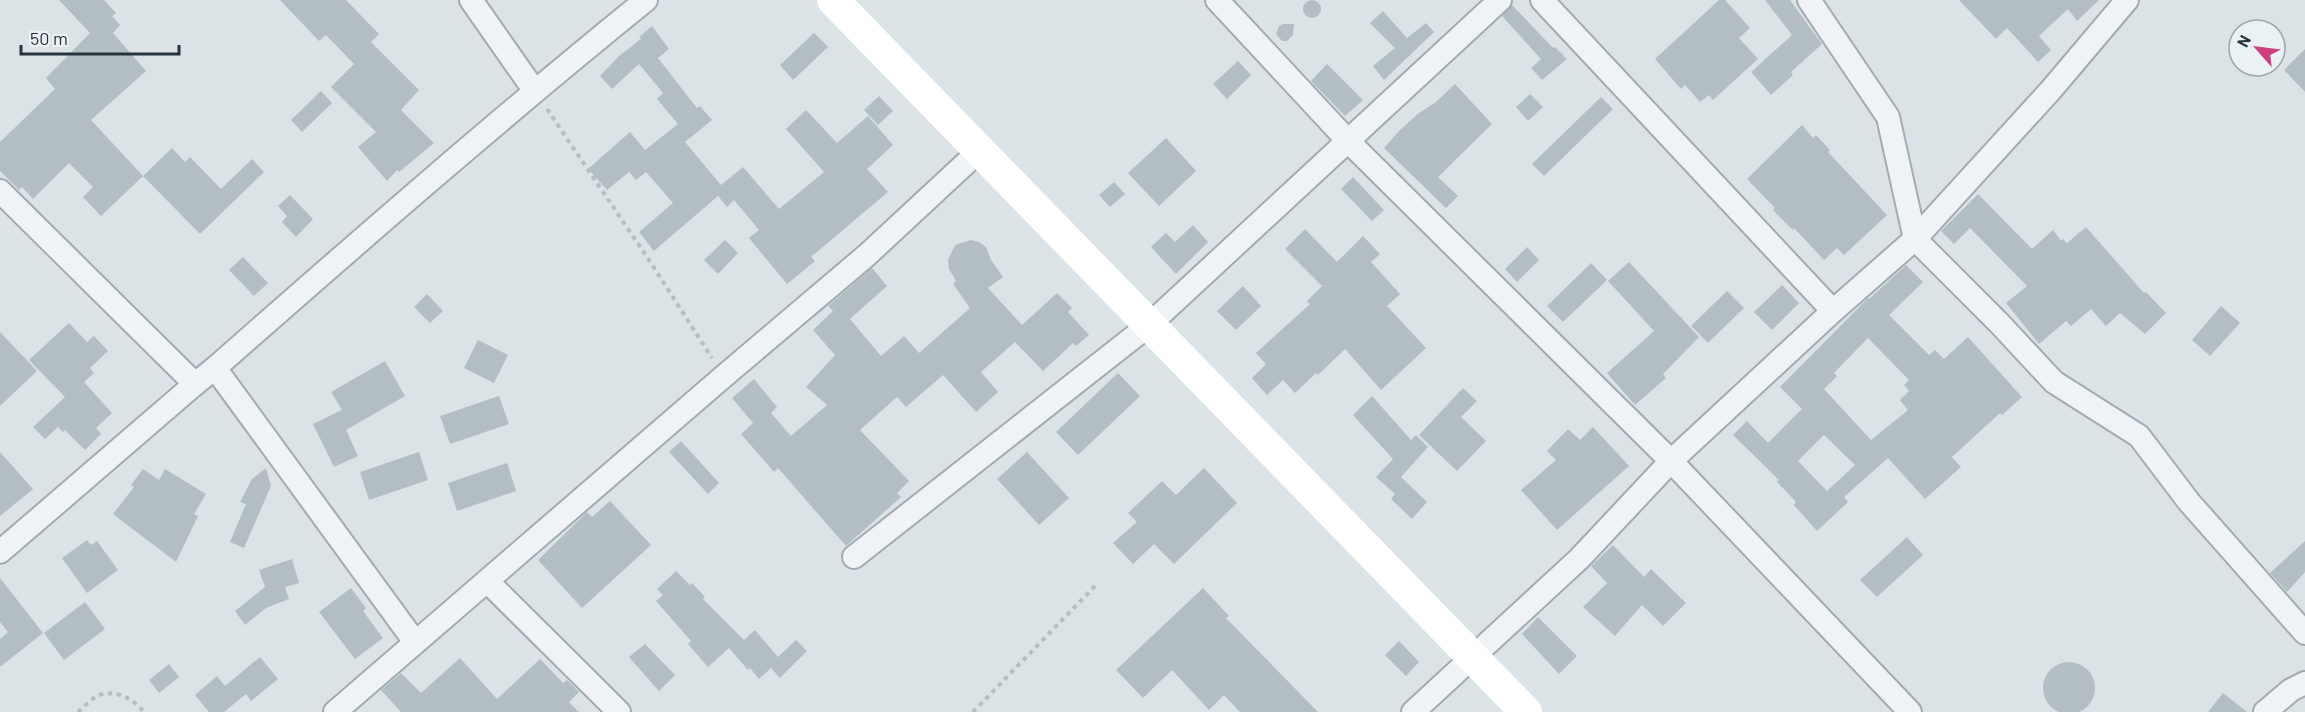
<svg xmlns="http://www.w3.org/2000/svg" width="2305" height="712" viewBox="0 0 2305 712" font-family="Barlow,sans-serif">
<rect width="100%" height="100%" fill="#dce3e7"/>
<g fill="#b3bec3" fill-rule="evenodd">
<path d="M59 0H104L116 13 112 16 120 25 113 33 146 71 91 120 143 176 101 216 83 197 93 187 69 163 33 199 22 187 19 190 0 171V142L55 89 46 78 90 33Z"/>
<path d="M280 0H346L379 34 371 42 419 90 401 110 434 143 399 172 397 170 387 181 358 147 376 132 331 87 354 64 326 35 319 41Z"/>
<path d="M1719 0H1725L1750 28 1739 38 1758 59 1713 100 1709 95 1700 102 1685 85 1681 89 1655 59Z"/>
<path d="M1765 0H1790L1822 44 1791 72 1793 75 1771 95 1751 72 1792 35Z"/>
<path d="M1959 0H2099L2077 21 2068 9 2039 36 2051 50 2038 62 2007 28 1996 39Z"/>
<circle cx="1312" cy="9" r="9"/>
<path d="M1512 5 1553 48 1555 47 1567 59 1542 80 1531 68 1541 59 1502 16Z"/>
<path d="M1383 11 1407 38 1426 23 1434 32 1384 80 1373 66 1395 48 1370 23Z"/>
<path d="M1283 24H1294L1293 35 1287 41H1282L1276 34 1279 26Z"/>
<path d="M652 26 669 49 658 58 697 108 700 106 712 120 685 142 721 185 743 167 779 209 824 172 786 129 806 110 837 143 868 116 893 145 867 169 888 192 811 257 815 261 787 284 749 238 759 230 734 200 727 207 718 196 654 251 639 232 673 203 646 172 636 180 629 172 607 190 588 169 630 132 645 150 678 124 657 99 663 93 639 64 612 89 600 76 619 56 641 39 639 37Z"/>
<path d="M814 33 828 47 793 80 780 65Z"/>
<path d="M2305 49V92L2284 70Z"/>
<path d="M1238 61 1251 75 1227 99 1213 84Z"/>
<path d="M1327 64 1363 100 1345 116 1311 81Z"/>
<path d="M1455 84 1492 124 1438 177 1458 196 1446 208 1384 148 1400 130 1419 113 1436 102Z"/>
<path d="M321 91 332 103 302 132 291 120Z"/>
<path d="M1530 94 1543 107 1528 121 1516 107Z"/>
<path d="M879 96 893 111 878 125 864 110Z"/>
<path d="M1601 97 1613 109 1544 176 1532 164Z"/>
<path d="M1802 125 1813 138 1816 135 1830 150 1828 152 1887 215 1844 255 1837 248 1824 260 1794 228 1793 230 1773 210 1775 208 1747 179Z"/>
<path d="M1166 138 1196 171 1159 206 1128 173Z"/>
<path d="M172 148 185 162 190 157 221 189 252 159 264 172 200 234 143 176Z"/>
<path d="M1353 177 1384 210 1372 221 1341 189Z"/>
<path d="M1114 182 1125 194 1110 207 1099 195Z"/>
<path d="M1978 194 2032 249 2053 230 2061 241 2063 239 2067 243 2086 227 2144 293 2146 292 2166 313 2145 334 2120 313 2106 326 2091 309 2071 326 2066 321 2039 344 2006 303 2027 286 1970 228 1954 244 1941 231Z"/>
<path d="M290 195 313 219 296 237 282 222 287 216 278 206Z"/>
<path d="M1193 225 1208 242 1176 274 1151 247 1166 233 1175 242Z"/>
<path d="M1305 229 1337 262 1363 236 1380 254 1371 262 1400 294 1387 306 1426 348 1381 390 1345 349 1318 375 1316 373 1295 393 1283 380 1267 395 1252 378 1266 364 1256 353 1310 304 1307 301 1322 286 1285 249Z"/>
<path d="M725 240 738 253 718 274 704 260Z"/>
<path d="M971 240 979 242 986 247 991 260 1003 277 988 288 1022 325 1057 293 1072 308 1068 312 1089 335 1076 346 1073 343 1043 371 1015 342 981 372 998 392 976 412 943 375 906 407 897 397 860 430 909 481 897 493 901 497 846 546 778 468 774 472 741 434 753 423 732 398 754 379 777 407 771 413 791 436 827 405 806 387 835 355 813 330 833 311 828 306 872 268 887 286 850 319 881 356 904 336 919 353 970 308 953 284 956 281 949 269 948 260 955 245Z"/>
<path d="M1527 247 1539 260 1517 282 1505 269Z"/>
<path d="M243 257 268 283 254 296 229 270Z"/>
<path d="M1629 262 1699 337 1663 374 1666 378 1635 405 1607 373 1654 331 1608 281Z"/>
<path d="M1591 263 1607 280 1563 322 1547 306Z"/>
<path d="M1906 265 1923 282 1889 315 1929 355 1935 350 1944 359 1968 337 2022 397 2002 415 2000 413 1952 457 1961 467 1925 499 1888 458 1844 497 1848 502 1817 531 1794 505 1796 502 1777 482 1779 480 1733 435 1747 421 1768 443 1802 409 1780 387 1868 298 1869 299ZM1868 338 1909 380 1904 385 1909 391 1900 400 1908 410 1871 440 1824 389 1837 376 1834 373ZM1824 435 1855 465 1827 491 1798 461Z"/>
<path d="M1782 285 1799 303 1772 330 1754 312Z"/>
<path d="M1243 286 1261 306 1236 330 1217 311Z"/>
<path d="M1727 291 1744 308 1708 343 1691 326Z"/>
<path d="M427 294 443 311 430 323 414 307Z"/>
<path d="M2221 306 2240 323 2210 356 2192 340Z"/>
<path d="M69 323 87 342 94 336 108 351 90 368 94 373 84 382 112 413 96 428 101 434 85 450 65 430 63 432 58 427 45 439 33 427 65 397 29 360Z"/>
<path d="M0 332 37 371 0 406Z"/>
<path d="M478 340 508 355 494 383 464 368Z"/>
<path d="M385 361 405 396 346 430 358 456 334 467 313 424 342 410 331 392Z"/>
<path d="M1118 373 1140 396 1078 455 1056 432Z"/>
<path d="M1463 388 1477 401 1461 417 1486 441 1457 471 1419 435Z"/>
<path d="M499 396 509 424 450 444 440 416Z"/>
<path d="M1372 396 1411 440 1416 435 1428 447 1401 477 1427 502 1412 519 1391 499 1395 494 1376 477 1393 459 1353 415Z"/>
<path d="M1593 427 1629 466 1557 530 1521 490 1556 460 1547 451 1568 429 1580 440Z"/>
<path d="M681 441 719 483 708 494 669 452Z"/>
<path d="M0 452 33 489 0 516Z"/>
<path d="M419 452 428 480 369 500 360 472Z"/>
<path d="M1027 452 1069 498 1039 525 997 479Z"/>
<path d="M507 463 516 491 457 511 448 483Z"/>
<path d="M266 468 271 486 244 548 230 542 246 504 240 502 252 479Z"/>
<path d="M1204 468 1237 503 1174 564 1154 544 1133 564 1113 543 1137 522 1128 513 1162 481 1176 495Z"/>
<path d="M143 469 159 480 165 469 206 494 194 514 198 516 176 562 113 514 134 487 131 485Z"/>
<path d="M610 501 651 545 582 608 538 560 587 512 592 517Z"/>
<path d="M1907 537 1923 555 1877 597 1860 580Z"/>
<path d="M87 540 91 545 97 541 118 570 87 593 62 558Z"/>
<path d="M2305 541V572L2287 592 2270 573Z"/>
<path d="M1613 545 1644 577 1651 569 1686 603 1663 626 1642 605 1615 636 1583 607 1607 583 1591 566Z"/>
<path d="M292 559 299 583 285 587 289 599 266 608 245 625 235 611 265 587 259 570Z"/>
<path d="M676 571 690 585 692 583 705 597 703 599 744 640 755 630 778 657 796 640 807 651 780 678 771 668 759 679 750 668 748 670 729 648 708 667 688 644 691 641 656 601 663 595 657 589Z"/>
<path d="M0 578 43 633 0 667V639L8 632 0 622Z"/>
<path d="M351 588 366 608 363 611 383 638 355 659 319 612Z"/>
<path d="M1203 588 1229 616 1226 618 1318 712H1240L1224 695 1209 710 1172 670 1143 698 1116 670Z"/>
<path d="M85 602 105 629 64 660 44 633Z"/>
<path d="M1538 617 1577 656 1559 674 1522 634Z"/>
<path d="M1399 641 1419 662 1406 676 1385 655Z"/>
<path d="M645 644 675 675 659 691 629 657Z"/>
<path d="M260 657 278 679 251 701 246 694 224 712H209L195 695 217 676 225 686Z"/>
<path d="M460 658 497 699 540 659 563 683 567 680 579 692 569 702 579 712H401L381 690 401 673 421 693Z"/>
<circle cx="2069" cy="688" r="26"/>
<path d="M169 664 179 677 159 693 149 680Z"/>
<path d="M2223 693 2247 712H2208Z"/>
</g>
<g fill="none" stroke-linecap="round" stroke-linejoin="round">
<defs>
<g id="street">
<path d="M471 0 534 90"/>
<path d="M1217 0 1349 142 1671 461 1910 712"/>
<path d="M1542 0 1833 311"/>
<path d="M1809 0 1888 117 1915 239 1999 323 2054 382 2139 436 2189 502 2305 633"/>
<path d="M0 191 195 384"/>
<path d="M215 368 415 642"/>
<path d="M0 552 195 384 215 368C357 243 499 119 646 0"/>
<path d="M854 557 1149 325 1500 0"/>
<path d="M487 581 619 712"/>
<path d="M335 712 723 377 867 255 979 151"/>
<path d="M1413 712 1579 559 1671 461 1833 311 1915 239 2050 91 2127 0"/>
<path d="M2265 712 2291 690 2305 683"/>
</g>
</defs>
<use href="#street" stroke="#a2abb1" stroke-width="26"/>
<g stroke="#b7bec1" stroke-width="4" stroke-dasharray="4.5 4.5" stroke-linecap="butt">
<path d="M547 109 649 260 712 358"/>
<path d="M78 712C84 707 90 700 97 696 114 688 134 699 144 712"/>
<path d="M973 712 1096 585"/>
</g>
<use href="#street" stroke="#eff3f5" stroke-width="22"/>
<path stroke="#fff" stroke-width="32" d="M833 0 1526 712"/>
</g>
<g transform="translate(2257 48) rotate(298)"><circle r="28" fill="#ebf2f4" stroke="#9ca6ab" stroke-width="1.5"/>
<path d="M0-4.5L10 22L0 15L-10 22Z" fill="#cf3e80"/>
<text y="-9" font-size="16" font-weight="bold" text-anchor="middle" fill="#26353d">N</text>
</g>
<path d="M21 45v9h158v-9" fill="none" stroke="#26353d" stroke-width="3"/>
<text x="30" y="45" font-size="18" fill="#26353d" stroke="#ebf2f4" stroke-width="4.5" paint-order="stroke">50 m</text>
</svg>
